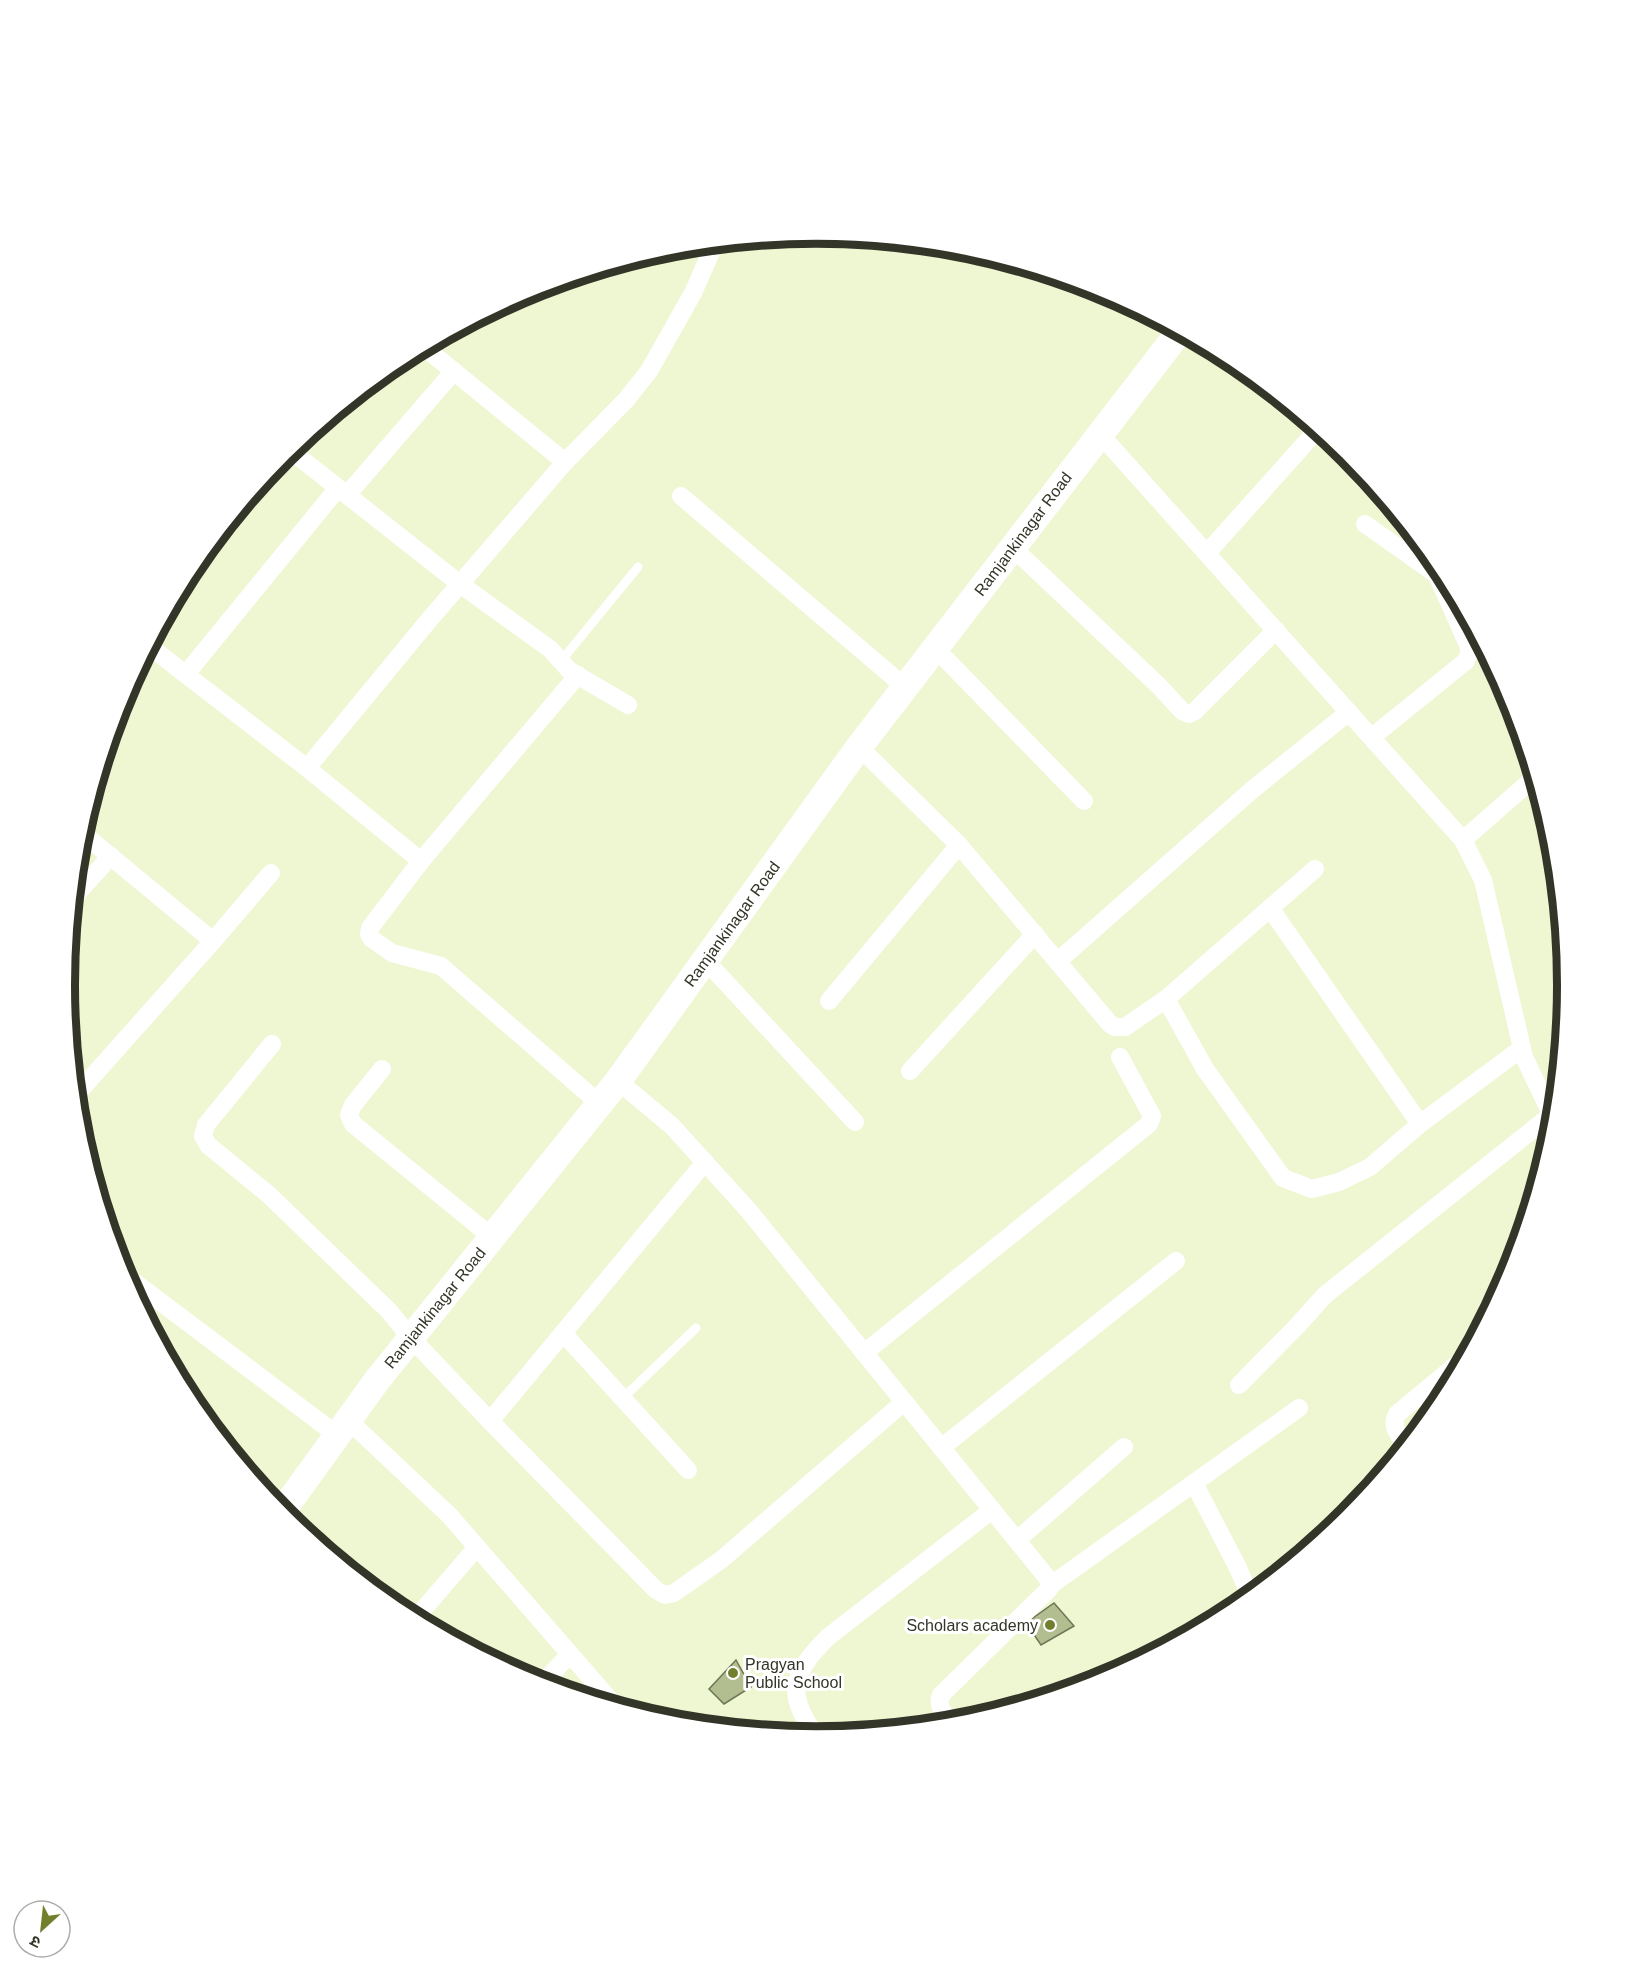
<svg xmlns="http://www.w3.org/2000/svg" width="1633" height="1971" viewBox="0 0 1633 1971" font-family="Helvetica,'Noto Sans Devanagari',sans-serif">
<rect width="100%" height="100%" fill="#eef7d2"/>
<g fill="#b3be90" stroke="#6e7555" stroke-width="1.5">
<path d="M1054 1603 1074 1626 1041 1645 1026 1623Z"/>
<path d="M736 1660 751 1687 724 1704 709 1689Z"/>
</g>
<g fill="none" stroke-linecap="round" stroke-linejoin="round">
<g stroke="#fff" stroke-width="9">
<path d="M561 661 638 567"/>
<path d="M623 1398 696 1328"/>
</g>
<g stroke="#fff" stroke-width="18">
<path d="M589 272 590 273"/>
<path d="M424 347 565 462"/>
<path d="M1099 433 1463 840 1483 880 1524 1057 1555 1122"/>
<path d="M290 450 460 584 550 649 570 671 628 705"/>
<path d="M347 495 454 371"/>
<path d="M681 496 905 687"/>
<path d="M1365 524 1437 575 1469 647V654L1466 661 1372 737"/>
<path d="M1012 547 1159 686 1182 711 1189 714 1195 711 1276 630"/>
<path d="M1207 553 1318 429"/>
<path d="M149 646 307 768 421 861"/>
<path d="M935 648 1084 801"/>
<path d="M186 674 338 488"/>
<path d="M578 675 421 861 370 928 369 934 372 939 392 953 441 966 600 1104"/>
<path d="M859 747 959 845 1110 1024 1115 1027H1125L1166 999 1315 869"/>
<path d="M307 768 429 620 565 462 626 400 649 371 693 293 715 243"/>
<path d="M1463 840 1535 777"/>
<path d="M73 898 111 856"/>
<path d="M1270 908 1420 1124"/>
<path d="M213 941 271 873"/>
<path d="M706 961 855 1122"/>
<path d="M1058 961 1252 790 1349 712"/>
<path d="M1166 999 1205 1069 1283 1178 1312 1189 1339 1182 1370 1167 1420 1124 1522 1048"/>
<path d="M829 1001 959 845"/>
<path d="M272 1044 206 1125 203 1136 208 1145 269 1195 389 1311 411 1338 490 1421 656 1590 665 1595 674 1593 721 1560 904 1402"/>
<path d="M382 1069 353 1105 349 1115 353 1124 492 1237"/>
<path d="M910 1071 1035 934"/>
<path d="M618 1081 672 1126 749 1211 1049 1580 1051 1585"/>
<path d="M75 1096 213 941 81 832"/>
<path d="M121 1272 337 1435"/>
<path d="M563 1333 688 1470"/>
<path d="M864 1353 1149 1124 1152 1116 1120 1057"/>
<path d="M1239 1385 1298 1325 1325 1295 1551 1115"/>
<path d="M348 1420 449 1515 616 1707"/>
<path d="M490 1421 705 1162"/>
<path d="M1407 1446C1399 1435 1390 1427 1397 1414L1467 1356"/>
<path d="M941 1448 1176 1261"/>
<path d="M1194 1483 1237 1566 1251 1597"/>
<path d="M1017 1540 1124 1447"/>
<path d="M415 1619 477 1547"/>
<path d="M542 1684 570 1654"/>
<path d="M953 1724C945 1715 936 1707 941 1695L1048 1590 1051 1585 1299 1408"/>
<path d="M817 1737C785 1694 791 1674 828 1637L992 1510"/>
</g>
<path stroke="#fff" stroke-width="27" d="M281 1513 378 1379 618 1081 859 747 1180 331"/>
</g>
<g fill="#72802e" stroke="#fff" stroke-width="2">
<circle cx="1050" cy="1625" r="6"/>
<circle cx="733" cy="1673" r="6"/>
</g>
<g text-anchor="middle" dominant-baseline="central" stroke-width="6" stroke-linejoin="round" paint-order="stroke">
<g font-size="16" fill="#323527" stroke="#fff">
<text transform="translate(1023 534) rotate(-53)">Ramjankinagar Road</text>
<text transform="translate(732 924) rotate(-54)">Ramjankinagar Road</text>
<text transform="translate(435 1308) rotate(-51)">Ramjankinagar Road</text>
</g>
<g font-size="16" fill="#323527" stroke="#fff" text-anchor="end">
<text x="1038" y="1625">Scholars academy</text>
<text x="745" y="1664" text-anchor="start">Pragyan<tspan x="745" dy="18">Public School</tspan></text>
</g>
</g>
<path d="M0 0H1633V1971H0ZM75 985a741 741 0 1 1 1482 0a741 741 0 1 1-1482 0Z" fill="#fff" fill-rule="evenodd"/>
<path fill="none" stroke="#323527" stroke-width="8" d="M75 985a741 741 0 1 1 1482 0a741 741 0 1 1-1482 0Z"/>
<g transform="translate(42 1929) rotate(207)"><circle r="28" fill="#ffffff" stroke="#adaea9" stroke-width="1.5"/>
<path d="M0-4.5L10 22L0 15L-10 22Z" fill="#72802e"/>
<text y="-9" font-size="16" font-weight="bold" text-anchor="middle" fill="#323527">उ</text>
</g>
</svg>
